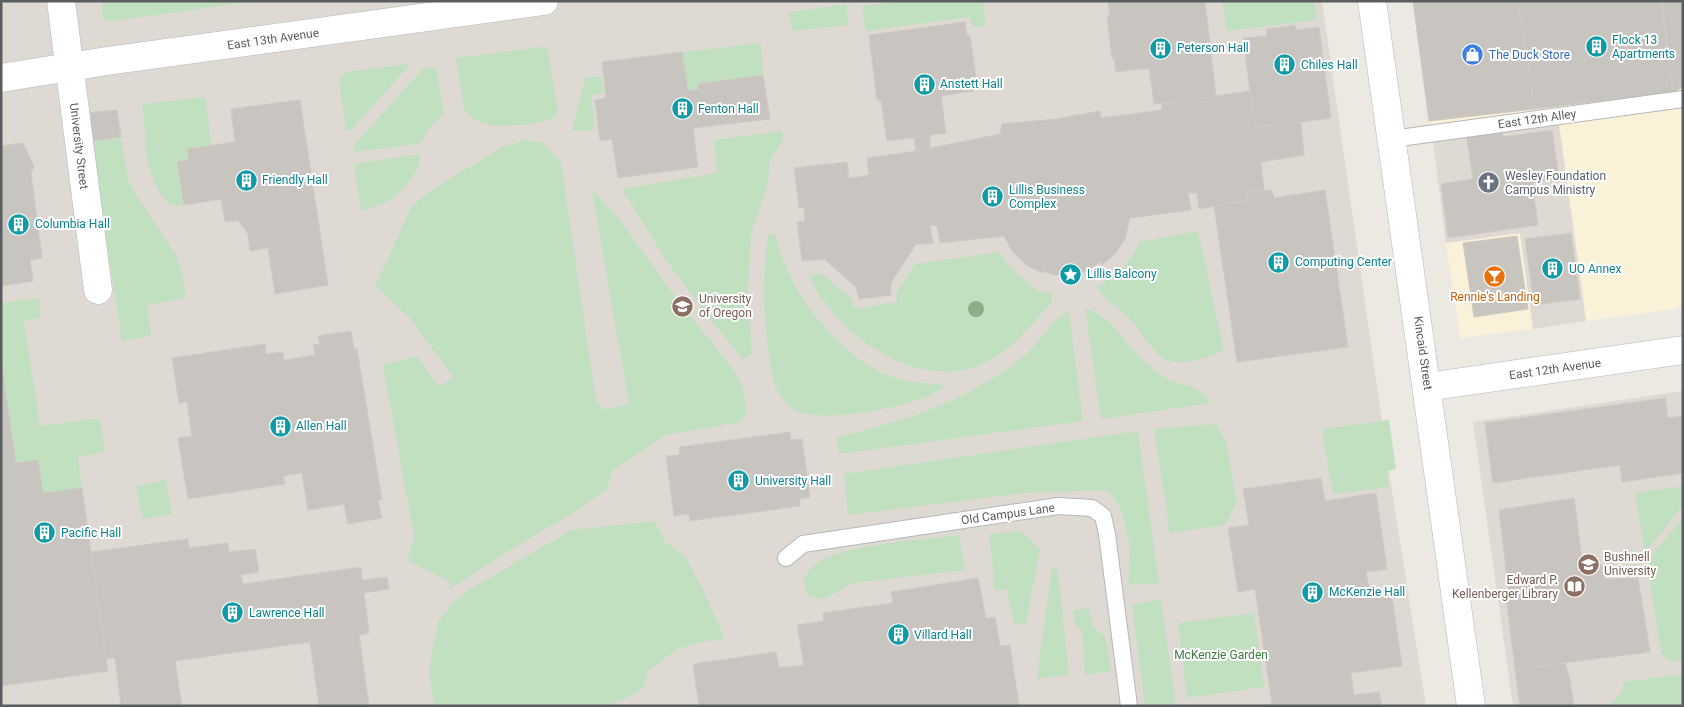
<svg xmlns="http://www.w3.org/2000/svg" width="1684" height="707" viewBox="0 0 1684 707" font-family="Roboto,sans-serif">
<rect width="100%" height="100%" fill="#ebe9e1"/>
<g fill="#f9f1d8">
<path d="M1413 1H1683V308L1586 321 1559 124 1433 142Z"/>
<path d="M1520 233 1533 329 1460 338 1446 243Z"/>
</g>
<g fill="#dedad3">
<path d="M1 1H1322L1392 491 1426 706H1Z"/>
<path d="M1559 124 1586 321 1533 329 1520 233 1446 243 1433 142Z"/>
<path d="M1683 391V706H1513L1473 422Z"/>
</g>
<g fill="#c1e0c0">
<path d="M101 1H256L113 21 103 20Z"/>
<path d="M901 1H983L986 26 973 27 970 17 866 31 862 6Z"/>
<path d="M1222 1H1314L1317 20 1227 31Z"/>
<path d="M846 4 849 25 792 31 789 12Z"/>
<path d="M761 43 763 75 698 84 699 89 688 91 682 52Z"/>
<path d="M547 46 558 112 552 119 525 125 492 126 470 117 464 110 456 58Z"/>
<path d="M408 64 407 68 351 130H346L339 80 345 72Z"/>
<path d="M436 67 444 112C439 121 433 123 428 130 424 135 423 140 418 144L353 152 356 143 423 69Z"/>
<path d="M601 76 604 93 591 95 595 130 572 131 585 78Z"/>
<path d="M205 97 212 146 187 150 189 160 177 162 184 205C180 205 175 206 172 205 167 203 164 198 161 194 142 163 147 138 142 104Z"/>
<path d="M782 131 783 140 770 161 768 183 751 234 748 291 752 354 743 359 710 319 666 260 622 189 717 173 714 140Z"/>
<path d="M121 137 128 179 135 193 177 257 182 272 186 298 147 305 151 336 122 341 91 141Z"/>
<path d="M525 140 543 143 561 162 596 400 603 410 629 404 592 190 620 220 673 294 735 372 743 388 747 411 741 422 666 435 613 470 607 489 576 511 515 547 452 588 447 580 407 560 414 537 383 365 417 356 438 386 454 378 410 318 375 286 412 206 431 190 502 147Z"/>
<path d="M419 154C425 168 399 195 388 201 380 206 370 208 361 211L354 164Z"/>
<path d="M1198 231 1224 351C1204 358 1174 372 1156 352 1147 342 1139 329 1130 319 1118 307 1107 302 1097 287 1121 272 1126 268 1140 242Z"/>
<path d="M768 234H775C780 252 786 271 796 287 814 320 850 359 884 374 903 382 924 383 944 385L945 387C937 391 929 396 921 399 893 409 824 423 797 411 792 409 786 403 783 399 773 388 771 370 769 356 763 313 762 277 768 234Z"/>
<path d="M1000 252 1008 265 1038 292 1052 293 1051 304C1032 322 1019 343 996 356 990 360 982 364 976 367 916 385 857 346 822 299 817 292 813 284 809 276L822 274 852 299 853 305 856 309 897 302 896 293 915 264Z"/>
<path d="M39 298 41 318 24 320 40 426 100 418 105 452 78 457 82 488 43 493 38 460 16 463 1 360V303Z"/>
<path d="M1085 308C1112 317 1116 331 1133 350 1141 359 1150 366 1159 374 1176 387 1199 382 1211 403L1101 419Z"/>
<path d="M1069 311 1083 421 839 454 837 437C900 422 962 404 1015 363 1021 358 1027 354 1032 348 1045 335 1052 319 1069 311Z"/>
<path d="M1389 420 1396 469 1387 471 1389 487 1333 494 1322 429Z"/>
<path d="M1216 424 1226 442 1237 502 1225 525 1170 533 1154 429Z"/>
<path d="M1138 431 1159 583 1128 585 1130 548 1122 511 1108 490 1024 493 848 515 844 474Z"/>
<path d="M166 480 172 514 143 519 136 486Z"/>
<path d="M1683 486V505L1645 553 1635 493Z"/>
<path d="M1683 517V660L1671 662 1661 653 1647 562Z"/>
<path d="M655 521 665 542 685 556 703 590 722 631 723 639 696 643 677 649 648 671 643 688 634 695 609 705 610 706H434L429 671 438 622 451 605 464 593 571 530Z"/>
<path d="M1020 531 1040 549 1026 623 1014 624 1007 589 995 590 989 534Z"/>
<path d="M959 535 965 570 854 583 824 599 808 596 803 581C806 576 809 569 814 566 838 544 925 540 959 535Z"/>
<path d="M1052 565 1058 571 1069 674 1037 679Z"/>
<path d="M1161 599 1176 706H1145L1132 605Z"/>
<path d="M1089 608 1093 627 1106 637 1111 671 1085 675 1082 631 1075 624 1073 610Z"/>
<path d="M1254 613 1264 687 1187 698 1178 623Z"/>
<path d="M1683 674V706H1609L1623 690V682Z"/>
</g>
<g fill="#c8c5c0" stroke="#cfcac1">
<path d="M1108 1H1205L1216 97 1154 104 1149 68 1116 72 1114 58H1112L1107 16H1110Z"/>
<path d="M1413 1H1518L1535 109 1429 121Z"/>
<path d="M1518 1H1661L1673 92 1535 109Z"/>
<path d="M1662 1H1683V87L1673 92Z"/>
<path d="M965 22 967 36H970L976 77H972L974 91 941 96 946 133 887 141 881 100H877L869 35Z"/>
<path d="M1295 25 1296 30 1319 27 1331 118 1255 128 1243 38 1267 36 1266 29Z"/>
<path d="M682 52 688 91 699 89 698 84 763 75 770 119 693 128 698 167 618 178 612 139 600 141 595 100 606 98 602 62Z"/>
<path d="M1250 91 1255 128 1301 122 1304 155 1261 162 1264 190 1247 192 1248 200 1199 209 1197 193H1188L1191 210 1130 218 1125 239 1115 254 1102 265 1100 262 1087 271 1071 274 1054 275 1043 271 1042 273 1026 265 1012 251 1004 236 940 243 937 226 930 225 933 244H916L891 283V295L859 299 856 287 824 259 802 261 797 222 805 221 804 207 799 208 794 168 847 162 849 178 859 177 869 175 867 158 916 151 1000 134 1002 124 1056 119 1100 111 1101 118 1162 110V104Z"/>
<path d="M300 100 328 285 275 294 268 248 250 251 248 234 238 220 225 222 221 199 184 205 177 162 189 160 187 149 235 142 231 109Z"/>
<path d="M117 110 121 137 91 141 87 113Z"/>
<path d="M1502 129 1503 137 1552 130 1559 179 1532 183 1538 225 1448 238 1441 184 1473 179 1466 134Z"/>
<path d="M930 135V148L916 151 914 138Z"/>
<path d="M23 143 34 166 31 173 42 258 30 260 33 281 1 286V146Z"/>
<path d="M1272 190 1274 198 1325 190 1348 347 1237 362 1214 206 1248 200 1247 192Z"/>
<path d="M1571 233 1580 299 1534 305 1525 239Z"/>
<path d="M1517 236 1528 309 1474 317 1463 243Z"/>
<path d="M351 331 354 349H357L382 500H378L382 518 348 524 344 504 308 510 302 473 283 476 285 484 188 499 178 438 192 436 187 402 179 403 172 358 265 344 266 354 283 352 284 360 315 355 313 345 320 344 318 336Z"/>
<path d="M1 360 16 463 38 460 43 493 82 488 108 671 1 686Z"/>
<path d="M1665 398 1668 418 1683 416V473L1622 482 1620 465 1493 483 1485 423Z"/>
<path d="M790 432 791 440 802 439 810 497 799 499 800 506 690 521 689 514 674 516 666 456 680 455 679 447Z"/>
<path d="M1321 478 1325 501 1376 493 1387 569 1366 572 1370 594 1391 591 1402 666 1351 673 1354 695 1379 692 1382 706H1258L1272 704 1255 589 1238 592 1228 528 1249 525 1243 489Z"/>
<path d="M1574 498 1583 567 1602 565 1605 579 1638 578 1650 652 1515 669 1506 596 1509 595 1499 510Z"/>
<path d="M188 539 189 548 228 543 229 552 255 549 259 572 241 575 243 584 361 567 362 580 387 577 389 589 364 593 369 633 359 635 369 706H319L310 642 175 661 182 706H121L115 658 106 659 91 552Z"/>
<path d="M978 578 986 618 995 617 1000 646 1010 645 1019 706H699L693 664 776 652 779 668 804 665 797 625 824 621 823 613 893 603 891 592Z"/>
<path d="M1565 663 1570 680 1574 706H1520L1515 669Z"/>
</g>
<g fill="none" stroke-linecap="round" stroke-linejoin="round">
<defs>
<g id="lane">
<path d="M1392 139 1683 99"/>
<path d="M786 558 803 544 1058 506 1092 508 1103 516 1107 534 1129 706"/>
</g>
<g id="street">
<path d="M61 1 98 290"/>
<path d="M1 78 107 61 544 1"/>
<path d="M1427 387 1683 350"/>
</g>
<path id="secondary" d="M1372 1 1471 706"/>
</defs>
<use href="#lane" stroke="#b4b7ba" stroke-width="18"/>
<use href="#street" stroke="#b4b7ba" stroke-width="29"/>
<use href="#secondary" stroke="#b3b6ba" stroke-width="29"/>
<use href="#lane" stroke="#fff" stroke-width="16"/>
<use href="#street" stroke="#fff" stroke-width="28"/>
<use href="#secondary" stroke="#fff" stroke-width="28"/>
</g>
<circle fill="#8bad88" cx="976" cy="309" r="8"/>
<defs>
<symbol id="building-disc" viewBox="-11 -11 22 22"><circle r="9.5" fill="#0f9aa8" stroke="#fff"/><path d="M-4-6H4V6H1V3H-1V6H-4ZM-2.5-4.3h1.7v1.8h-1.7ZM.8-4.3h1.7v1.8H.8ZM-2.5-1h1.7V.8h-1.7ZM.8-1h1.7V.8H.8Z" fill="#fff"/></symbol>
<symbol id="shop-disc" viewBox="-11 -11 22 22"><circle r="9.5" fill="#3f7fe0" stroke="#fff"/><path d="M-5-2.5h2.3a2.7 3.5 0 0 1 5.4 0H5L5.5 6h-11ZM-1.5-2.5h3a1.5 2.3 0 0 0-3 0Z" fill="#fff"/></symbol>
<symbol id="church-disc" viewBox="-11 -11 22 22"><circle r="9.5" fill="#6b7280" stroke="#fff"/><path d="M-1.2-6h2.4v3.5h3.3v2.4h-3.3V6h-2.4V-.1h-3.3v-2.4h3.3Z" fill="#fff"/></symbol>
<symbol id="sight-disc" viewBox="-11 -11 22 22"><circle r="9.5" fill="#0f9aa8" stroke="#fff"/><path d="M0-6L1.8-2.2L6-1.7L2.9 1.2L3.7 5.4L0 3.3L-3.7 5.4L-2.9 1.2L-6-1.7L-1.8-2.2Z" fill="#fff"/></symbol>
<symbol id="bar-disc" viewBox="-11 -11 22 22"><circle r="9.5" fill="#e8710a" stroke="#fff"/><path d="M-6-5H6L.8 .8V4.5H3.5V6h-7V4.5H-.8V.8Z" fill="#fff"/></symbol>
<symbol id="university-disc" viewBox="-11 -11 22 22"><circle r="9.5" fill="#8d6e63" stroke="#fff"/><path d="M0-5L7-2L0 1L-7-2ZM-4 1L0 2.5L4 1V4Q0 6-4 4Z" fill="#fff"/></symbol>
<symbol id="library-disc" viewBox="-11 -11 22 22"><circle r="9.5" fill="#8d6e63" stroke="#fff"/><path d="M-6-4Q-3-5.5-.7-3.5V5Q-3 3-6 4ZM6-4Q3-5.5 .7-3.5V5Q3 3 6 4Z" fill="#fff"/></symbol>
</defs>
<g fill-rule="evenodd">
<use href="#building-disc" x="1584" y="34" width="25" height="25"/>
<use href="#building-disc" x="1148" y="36" width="25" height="25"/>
<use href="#shop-disc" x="1460" y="42" width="25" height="25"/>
<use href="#building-disc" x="1272" y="52" width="25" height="25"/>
<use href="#building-disc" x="912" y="72" width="25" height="25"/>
<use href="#building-disc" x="670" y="96" width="25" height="25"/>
<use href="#building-disc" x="234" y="168" width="25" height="25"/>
<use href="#church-disc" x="1476" y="170" width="25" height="25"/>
<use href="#building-disc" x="980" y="184" width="25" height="25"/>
<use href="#building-disc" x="6" y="212" width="25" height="25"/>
<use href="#building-disc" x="1266" y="250" width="25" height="25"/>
<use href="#building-disc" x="1540" y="256" width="25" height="25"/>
<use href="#sight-disc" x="1058" y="262" width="25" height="25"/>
<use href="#bar-disc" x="1482" y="264" width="25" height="25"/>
<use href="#university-disc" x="670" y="294" width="25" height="25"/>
<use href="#building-disc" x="268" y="414" width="25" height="25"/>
<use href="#building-disc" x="726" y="468" width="25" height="25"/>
<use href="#building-disc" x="32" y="520" width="25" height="25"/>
<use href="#university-disc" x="1576" y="552" width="25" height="25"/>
<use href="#library-disc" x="1562" y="574" width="25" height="25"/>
<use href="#building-disc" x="1300" y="580" width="25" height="25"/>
<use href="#building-disc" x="220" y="600" width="25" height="25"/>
<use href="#building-disc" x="886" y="622" width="25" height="25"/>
</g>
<g text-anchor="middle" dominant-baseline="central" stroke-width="4" stroke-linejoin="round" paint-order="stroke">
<g font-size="12" fill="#5a5d60" stroke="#fff">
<text transform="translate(273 39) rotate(-8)">East 13th Avenue</text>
<text transform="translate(1537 119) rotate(-8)">East 12th Alley</text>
<text transform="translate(79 146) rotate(83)">University Street</text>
<text transform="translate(1423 353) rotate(82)">Kincaid Street</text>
<text transform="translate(1555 369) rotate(-8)">East 12th Avenue</text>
<text transform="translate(1008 514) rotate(-8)">Old Campus Lane</text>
</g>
<g font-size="12" fill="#0d838f" stroke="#fff" text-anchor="start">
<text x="1612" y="40">Flock 13<tspan x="1612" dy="14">Apartments</tspan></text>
<text x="1177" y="48">Peterson Hall</text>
<text x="1301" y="65">Chiles Hall</text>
<text x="940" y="84">Anstett Hall</text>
<text x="698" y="109">Fenton Hall</text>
<text x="262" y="180">Friendly Hall</text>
<text x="1009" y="190">Lillis Business<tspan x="1009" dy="14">Complex</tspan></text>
<text x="35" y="224">Columbia Hall</text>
<text x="1295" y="262">Computing Center</text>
<text x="1569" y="269">UO Annex</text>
<text x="1087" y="274">Lillis Balcony</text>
<text x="296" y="426">Allen Hall</text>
<text x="755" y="481">University Hall</text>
<text x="61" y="533">Pacific Hall</text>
<text x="1329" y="592">McKenzie Hall</text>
<text x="249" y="613">Lawrence Hall</text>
<text x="914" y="635">Villard Hall</text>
</g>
<g font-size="12" fill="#366cbe" stroke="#fff" text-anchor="start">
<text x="1489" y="55">The Duck Store</text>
</g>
<g font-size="12" fill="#5b616d" stroke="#fff" text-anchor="start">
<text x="1505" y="176">Wesley Foundation<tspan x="1505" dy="14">Campus Ministry</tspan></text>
</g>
<g font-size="12" fill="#c56008" stroke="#fff">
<text x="1495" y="297">Rennie's Landing</text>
</g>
<g font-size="12" fill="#785e54" stroke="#fff" text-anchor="start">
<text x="699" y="299">University<tspan x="699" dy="14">of Oregon</tspan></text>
<text x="1604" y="557">Bushnell<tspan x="1604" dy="14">University</tspan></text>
<text x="1558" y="580" text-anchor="end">Edward P.<tspan x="1558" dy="14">Kellenberger Library</tspan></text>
</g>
<g font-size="12" fill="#3d7c3f" stroke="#fff">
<text x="1221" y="655">McKenzie Garden</text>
</g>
</g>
<rect width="1684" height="707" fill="none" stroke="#5a5d60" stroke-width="5"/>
</svg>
